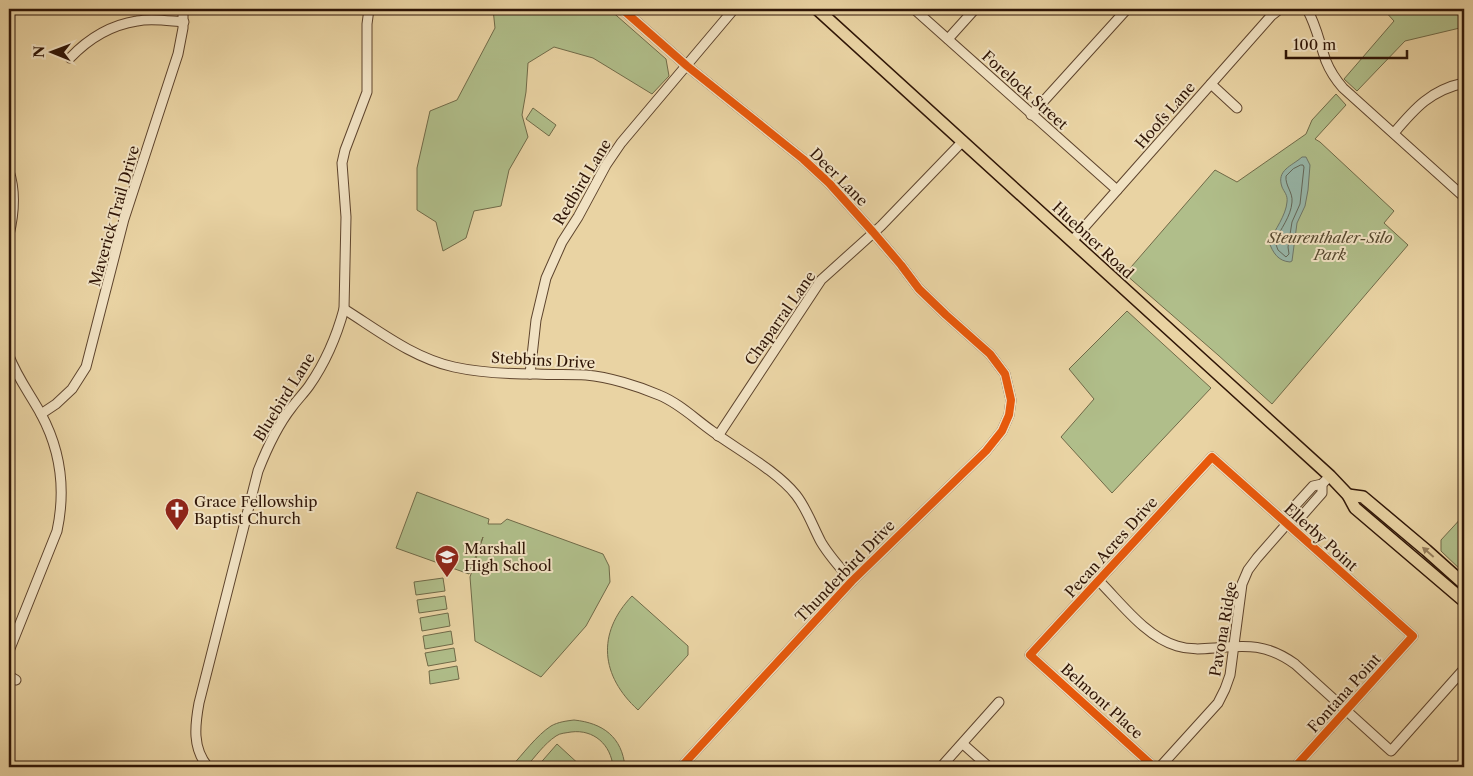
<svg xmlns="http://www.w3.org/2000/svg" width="1473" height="776" viewBox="0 0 1473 776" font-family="'Libre Caslon Text',serif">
<rect width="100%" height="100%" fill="#e9d3a3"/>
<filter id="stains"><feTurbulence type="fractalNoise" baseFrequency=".004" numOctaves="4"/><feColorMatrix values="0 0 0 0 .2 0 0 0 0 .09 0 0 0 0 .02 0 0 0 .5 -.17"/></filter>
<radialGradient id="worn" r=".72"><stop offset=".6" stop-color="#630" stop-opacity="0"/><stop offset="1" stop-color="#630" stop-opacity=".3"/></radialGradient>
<g fill="#b0be8a" stroke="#706a48">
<path d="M493 9H609L666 59 669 76 652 94 593 58 554 47 528 63 526 92 522 115 528 137 509 170 501 206 474 211 466 238 443 251 436 222 417 210V168L430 111 457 100 495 28Z"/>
<path d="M1383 9H1464V27L1405 41 1357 91 1344 79 1394 21Z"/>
<path d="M1336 94 1346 105 1315 139 1320 142 1394 211 1384 223 1408 245 1272 404 1218 355 1125 274 1215 170 1237 182 1306 134 1312 120Z"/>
<path d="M533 108 556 125 549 136 526 119Z"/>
<path d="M1127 311 1211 388 1112 493 1061 437 1094 399 1069 369Z"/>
<path d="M417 492 489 519 488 524H501L507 519 603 554 609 566 610 582 586 626 541 677 475 641 470 577 483 537 469 574 396 548Z"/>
<path d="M1464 515V573L1441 551V540Z"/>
<path d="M443 578 445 591 416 595 414 582Z"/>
<path d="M445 596 447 609 419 613 417 600Z"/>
<path d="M632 596 688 646V655L638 710C601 676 596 634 632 596Z"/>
<path d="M448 613 450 626 422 631 420 618Z"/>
<path d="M451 631 453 644 425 649 423 636Z"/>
<path d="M454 648 456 661 428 666 425 653Z"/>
<path d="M457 666 459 679 430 684 429 671Z"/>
<path d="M574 720C603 723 622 737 625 767H613C611 745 594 729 571 732 566 733 560 733 556 736 544 744 535 757 526 767H511C522 755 537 735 551 726 558 722 566 721 574 720Z"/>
<path d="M557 744 582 767H537Z"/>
</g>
<path fill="#97b7aa" stroke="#6d7668" d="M1302 157H1306L1310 165 1308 190 1305 206 1297 223 1292 261 1290 262C1278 261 1273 253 1269 242 1275 230 1286 215 1287 202 1288 195 1284 192 1282 187 1276 170 1292 166 1302 157Z"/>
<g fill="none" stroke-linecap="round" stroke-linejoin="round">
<path stroke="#636658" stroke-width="1" d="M1301 165H1303L1304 167 1300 204 1292 222 1288 247 1289 254 1286 257 1278 250 1275 242C1280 229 1291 217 1292 202 1293 192 1285 186 1286 176L1293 169Z"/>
<defs>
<g id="minor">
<path d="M622 9 687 66 803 159 829 183 873 232 901 265 919 289 946 315 990 354 1005 374 1011 400 1009 415 1002 431 986 451 852 581 681 767"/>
<path d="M914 9 1117 190"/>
<path d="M1307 9C1317 27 1319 42 1326 61 1330 71 1336 80 1343 88L1464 197"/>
<path d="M948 39 975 9"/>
<path d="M70 58C88 39 111 25 137 21 152 18 169 21 184 22"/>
<path d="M1211 84 1237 108"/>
<path d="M1031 115 1127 9"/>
<path d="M1394 133C1415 108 1431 90 1464 83"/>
<path d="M9 171C16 192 14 214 9 235"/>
<path d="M1072 241 1271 16 1280 9"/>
<path d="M344 309C379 331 413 358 454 367 481 373 510 374 537 374 553 375 570 374 586 375 609 377 638 386 659 395 679 403 695 419 712 431 738 450 777 471 796 495 807 509 813 527 821 542 830 557 840 568 852 581"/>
<path d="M9 356C17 377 30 394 41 414 61 451 66 489 57 531L9 651"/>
<path d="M530 374 536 320 546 278 562 242 578 217 606 165 621 143 734 9"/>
<path d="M41 414 56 404 72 389 86 367 124 219 178 54 183 28V9"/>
<path d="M718 436 821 280 881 226 963 141"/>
<path d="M1293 517 1292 509 1313 486 1322 484 1330 476"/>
<path d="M1293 517 1300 518 1322 493V484"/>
<path d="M1099 581C1121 603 1146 637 1177 646 1190 650 1202 649 1215 648 1248 645 1267 644 1295 664L1391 751 1464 669"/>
<path d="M9 676 16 680"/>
<path d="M963 744 989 767"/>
<path d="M208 767C192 748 195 725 199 703L258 471C267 448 277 426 292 407 298 399 304 393 309 386 325 363 337 335 344 309L346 217 342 163 345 150 367 92V24L369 9"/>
<path d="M941 767 999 702"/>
<path d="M1154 767 1030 655 1212 457 1413 636 1295 767"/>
<path d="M1160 767 1218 703 1225 689 1230 675 1242 584 1248 570 1257 558 1293 517"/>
</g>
<g id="major">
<path d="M817 9 1330 476 1348 495 1355 508 1464 601"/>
<path d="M1348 495 1363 497 1426 550 1464 584"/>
</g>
</defs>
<use href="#minor" stroke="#5e442d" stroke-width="11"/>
<use href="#major" stroke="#2f1506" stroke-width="14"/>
<use href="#minor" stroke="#f1e2c3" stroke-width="9"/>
<use href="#major" stroke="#e9d3a3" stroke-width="11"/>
<defs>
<g id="cycleway">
<path d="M622 9 687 66 803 159 829 183 873 232 901 265 919 289 946 315 990 354 1005 374 1011 400 1009 415 1002 431 986 451 852 581 681 767"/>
<path d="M1154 767 1030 655 1212 457 1413 636 1295 767"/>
</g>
</defs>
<use href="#cycleway" stroke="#f1e2c3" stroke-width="11"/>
<use href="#cycleway" stroke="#e8590c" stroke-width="8"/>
</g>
<defs><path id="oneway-solid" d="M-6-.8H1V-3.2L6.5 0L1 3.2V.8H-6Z" transform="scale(1.25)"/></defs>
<use fill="#957e5c" href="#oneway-solid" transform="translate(1428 552) rotate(-139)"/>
<defs>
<symbol id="church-pin" viewBox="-11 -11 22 30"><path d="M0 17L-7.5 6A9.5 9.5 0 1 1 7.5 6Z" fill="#8f2418" stroke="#f1e2c3"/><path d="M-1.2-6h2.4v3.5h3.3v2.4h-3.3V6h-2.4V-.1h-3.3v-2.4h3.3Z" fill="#fff"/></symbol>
<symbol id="school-pin" viewBox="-11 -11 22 30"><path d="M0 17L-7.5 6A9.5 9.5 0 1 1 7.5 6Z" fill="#8f2418" stroke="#f1e2c3"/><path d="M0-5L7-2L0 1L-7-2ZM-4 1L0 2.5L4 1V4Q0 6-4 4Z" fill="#fff"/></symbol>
</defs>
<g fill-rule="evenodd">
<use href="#church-pin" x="163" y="496" width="28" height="38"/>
<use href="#school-pin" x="433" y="543" width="28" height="38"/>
</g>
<g text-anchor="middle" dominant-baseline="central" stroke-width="4" stroke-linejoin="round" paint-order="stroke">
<g font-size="15" fill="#2f1506" stroke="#f1e2c3">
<text transform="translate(1025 90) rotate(42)">Forelock Street</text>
<text transform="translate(1165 115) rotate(-49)">Hoofs Lane</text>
<text transform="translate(839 177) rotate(45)">Deer Lane</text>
<text transform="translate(582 182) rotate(-59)">Redbird Lane</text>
<text transform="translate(114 216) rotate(-74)">Maverick Trail Drive</text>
<text transform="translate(1093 240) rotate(43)">Huebner Road</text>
<text transform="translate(780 318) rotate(-55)">Chaparral Lane</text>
<text transform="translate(543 360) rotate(3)">Stebbins Drive</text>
<text transform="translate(284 397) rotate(-58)">Bluebird Lane</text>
<text transform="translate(1321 537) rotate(42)">Ellerby Point</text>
<text transform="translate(1111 547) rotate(-48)">Pecan Acres Drive</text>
<text transform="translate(845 571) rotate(-46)">Thunderbird Drive</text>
<text transform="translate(1223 629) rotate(-80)">Pavona Ridge</text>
<text transform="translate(1344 693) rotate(-48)">Fontana Point</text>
<text transform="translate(1102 701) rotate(42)">Belmont Place</text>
</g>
<g font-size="15" font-style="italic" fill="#56482e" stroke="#f1e2c3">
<text x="1330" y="237">Steurenthaler-Silo<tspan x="1330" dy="17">Park</tspan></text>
</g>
<g font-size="15" fill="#2f1506" stroke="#f1e2c3" text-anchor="start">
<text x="194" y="501">Grace Fellowship<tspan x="194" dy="17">Baptist Church</tspan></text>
<text x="464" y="548">Marshall<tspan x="464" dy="17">High School</tspan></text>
</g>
</g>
<rect width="1473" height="776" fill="none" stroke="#e9d3a3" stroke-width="30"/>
<rect x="10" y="10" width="1453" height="756" fill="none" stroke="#2f1506" stroke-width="2.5"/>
<rect x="15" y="15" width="1443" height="746" fill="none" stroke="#2f1506"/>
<g transform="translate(52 52) rotate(271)" stroke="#f1e2c3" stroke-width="4" paint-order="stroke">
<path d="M0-4L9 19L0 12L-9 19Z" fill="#2f1506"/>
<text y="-8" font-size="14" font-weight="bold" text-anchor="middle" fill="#2f1506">N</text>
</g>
<path d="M1286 50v8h121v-8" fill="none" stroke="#2f1506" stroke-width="2.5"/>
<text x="1293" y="50" font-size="15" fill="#2f1506" stroke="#f1e2c3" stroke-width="4" paint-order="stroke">100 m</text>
<rect width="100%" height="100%" filter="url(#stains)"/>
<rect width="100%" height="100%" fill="url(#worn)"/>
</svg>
